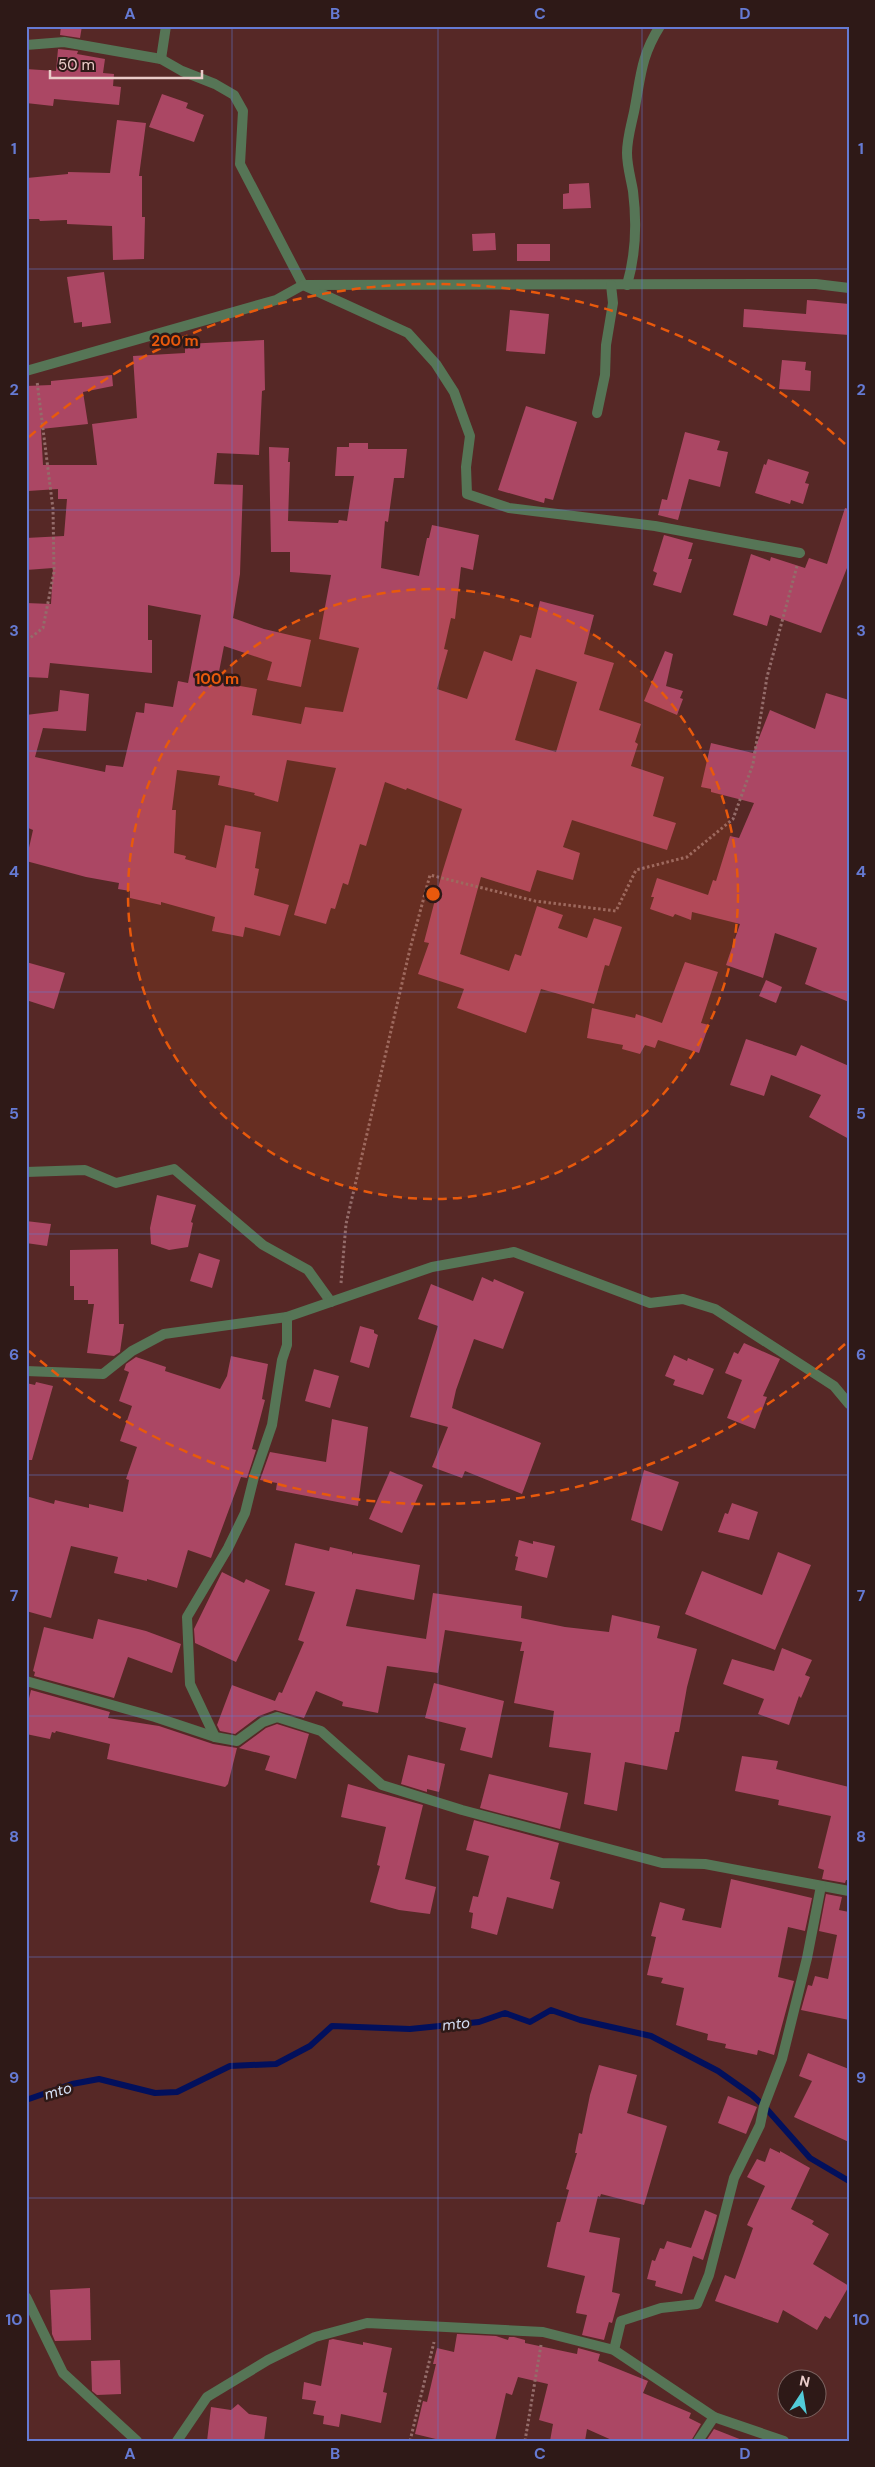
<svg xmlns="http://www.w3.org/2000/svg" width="875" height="2467" viewBox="0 0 875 2467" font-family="'DM Sans',sans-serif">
<rect width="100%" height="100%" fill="#562826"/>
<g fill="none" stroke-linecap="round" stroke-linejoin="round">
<path stroke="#02105c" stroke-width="6" d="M26 2100 72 2084 99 2079 155 2093 177 2092 230 2066 276 2064 310 2046 332 2026 410 2029 479 2022 505 2013 530 2022 551 2010 580 2020 651 2036 718 2071 752 2095 764 2106 810 2158 849 2181"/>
</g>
<g fill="#ab4764" fill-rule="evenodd">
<path d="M61 26H82L80 38 60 35Z"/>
<path d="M58 49 78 51 77 54 105 59 103 73 114 74 113 86 121 87 119 105 54 99 53 106 26 103V69L56 71Z"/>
<path d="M162 94 188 103 186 108 204 115 194 142 149 127Z"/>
<path d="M117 120 146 123 139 176H142V217H145L144 259 113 260 112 226 67 224V220L40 221 39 219H29L27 178 68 174V172L110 173Z"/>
<path d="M589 183 591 208 563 209V194L569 193V184Z"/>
<path d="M495 233 496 250 473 251 472 234Z"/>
<rect x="517" y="244" width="33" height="17"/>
<path d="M104 272 111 323 82 327V322L74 323 67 277Z"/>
<path d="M807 300 849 304V335L743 327 744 309 806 314Z"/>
<path d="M510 310 549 314 545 354 506 351Z"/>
<path d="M264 340 265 390 262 391 259 455 217 453 214 484 243 485 240 574 233 618 264 629 311 640 301 687 267 680 272 662 224 646 217 682 257 689 252 715 301 724 305 707 343 712 359 648 319 639 331 575 290 572V552H271L269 447 289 448 288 462H290L288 521 338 523 339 520 347 521 354 476H335L337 447H349V443H368V449H407L404 478H394L388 522 385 521 381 568 419 576 427 538H429L432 525 479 535 473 570 461 567 455 619 451 618 444 649 448 650 437 689 467 699 484 651 512 661 520 635 531 638 540 601 594 615 584 654 614 663 599 710 641 724 635 742 638 744 631 766 664 777 653 816 676 823 667 850 572 820 563 847 580 853 573 880 537 870 530 892 481 877 460 954 509 971 515 954 521 956 537 906 563 915 558 928 587 938 594 918 622 927 609 966 605 965 594 1004 541 989 526 1033 457 1008 464 989 418 974 429 943 424 942 442 873 462 809 407 788 406 790 385 782 366 846 360 844 348 885 343 883 335 909 331 908 326 924 294 915 336 768 287 760 278 802 254 795 255 793 218 785 220 776 177 770 172 810H176L174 853 186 856 185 859 216 868 225 825 261 832 255 868 259 869 254 895 289 905 280 936 245 927 243 937 212 931 215 917 161 902V905L130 898V891L118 889 119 883 86 877 26 861 33 830 26 827V715L58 711 60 690 89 694 86 731 43 728 35 757 105 772 106 765 123 767 136 712 144 713 145 703 173 707 178 681 188 683 201 615 148 605V640H152V673L50 663 48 678 26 677V603L51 604 53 568 26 570V538L64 536 67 499H58V489L28 491 26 386 51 385V381L112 375 113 386 83 392 88 424 41 429 43 465H97L92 424 137 418 133 356 185 353V344ZM536 669 577 682 556 752 515 740Z"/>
<path d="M782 360 806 362 805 370 811 371 810 391 779 389Z"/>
<path d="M526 406 577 422 553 500 545 498 544 503 498 490Z"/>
<path d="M685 432 720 441 717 450 728 452 720 487 689 479 678 520 658 515 662 499 667 500Z"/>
<path d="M768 459 809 472 805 483 809 484 803 504 791 500 790 504 755 493 764 464 766 465Z"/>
<path d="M845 508 849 509V563L821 633 770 615 767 626 733 615 751 554 770 561 771 557 805 568 809 558 827 564Z"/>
<path d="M664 535 693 543 688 559H692L681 593 653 585 657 573 653 571Z"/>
<path d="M665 651 673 654 666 686 683 691 680 698 683 699 677 715 644 701Z"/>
<path d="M826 693 849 700V1002L805 984 817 948 775 933 763 978 726 965 740 924 692 912 691 920 675 914 673 917 650 909 654 897H651L657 878 708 895 713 880 716 881 730 836 739 838 754 803 711 792V789L701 787 711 743 753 753 770 710 815 729Z"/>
<path d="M26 962 65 973 54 1009 26 1000Z"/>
<path d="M685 962 718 972 701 1023 709 1025 699 1053 658 1040 655 1048 645 1045 640 1054 622 1049 623 1045 587 1038 592 1008 635 1018 636 1014 662 1023Z"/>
<path d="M766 980 782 987 776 1003 759 996Z"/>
<path d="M746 1039 796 1056 801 1045 849 1066V1139L809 1117 821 1095 771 1075 764 1096 730 1085Z"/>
<path d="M157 1195 196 1205 191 1222 193 1223 188 1247 169 1250 151 1244 150 1228Z"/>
<path d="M26 1221 51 1224 47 1246 26 1243Z"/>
<path d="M118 1249 119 1324H124L120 1352 114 1356 87 1353 94 1304H88V1300H74V1286H70V1250Z"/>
<path d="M199 1253 220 1260 212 1288 190 1281Z"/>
<path d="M482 1277 493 1282 494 1279 524 1292 503 1349 474 1339 456 1390 452 1408 541 1443 522 1494 465 1471 462 1478 432 1467 448 1427 410 1417 438 1326 418 1319 431 1284 473 1301Z"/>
<path d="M360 1326 374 1330V1333L378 1335 369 1368 350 1362Z"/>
<path d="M744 1343 780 1359 763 1396 767 1397 755 1429 727 1418 742 1380 725 1373 734 1352 738 1354Z"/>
<path d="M674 1355 687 1361 688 1358 714 1369 703 1395 673 1385 675 1380 665 1376Z"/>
<path d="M231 1356 268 1364 262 1399 265 1400 252 1449 256 1450 247 1478 241 1477 211 1558 188 1550 177 1588 147 1579V1581L114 1573 118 1557 71 1546 51 1618 26 1611V1496L54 1504 55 1500 89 1508V1504L123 1512 129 1480 126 1479 137 1447 120 1441 132 1406 119 1401 129 1372 124 1370 126 1364 136 1357 166 1367 165 1371 220 1389 227 1376Z"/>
<path d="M314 1369 339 1376 330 1408 305 1401Z"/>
<path d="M36 1382 53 1386 32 1460H26V1383L35 1385Z"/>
<path d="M332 1419 368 1427 358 1506 276 1490 277 1483 260 1480 270 1452 326 1462Z"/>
<path d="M644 1470 679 1482 662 1531 631 1520Z"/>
<path d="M390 1471 423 1485 402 1533 369 1519Z"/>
<path d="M732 1503 758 1512 749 1540 718 1532 725 1513 728 1514Z"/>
<path d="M519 1540 533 1544V1541L555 1546 547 1578 515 1570 518 1557 515 1556Z"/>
<path d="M295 1543 329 1551 330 1547 352 1552V1555L353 1553 420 1565 414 1600 356 1589 346 1626 426 1639 433 1593 522 1606 521 1618 565 1627 609 1632 612 1615 660 1626 657 1638 697 1649 687 1687 679 1732H675L667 1770 625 1762 617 1811 584 1804 591 1753 549 1747 554 1711 514 1703 524 1651H520L522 1642 445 1630 438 1673 387 1666 378 1713 342 1706 343 1702 316 1691 304 1718 275 1710 259 1716 235 1734 220 1731 217 1725 232 1685 275 1701 279 1692 282 1693 304 1642 298 1640 315 1592 285 1585Z"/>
<path d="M778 1552 811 1565 775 1650 685 1614 702 1571 762 1595Z"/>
<path d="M222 1572 244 1583 246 1579 270 1590 236 1662 195 1643 194 1629Z"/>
<path d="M98 1619 146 1631 181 1644 172 1673 128 1657 114 1698 34 1676 35 1672 33 1671 44 1627 93 1639Z"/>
<path d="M782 1648 812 1660 805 1675 810 1677 801 1698 799 1696 789 1725 758 1714 764 1699 723 1684 732 1659 774 1671Z"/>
<path d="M434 1683 504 1701 492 1758 460 1750 466 1728 425 1718Z"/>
<path d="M31 1690 110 1712 108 1718 159 1726 213 1744 237 1748 228 1784 225 1787 107 1759 110 1744 56 1731 55 1733 52 1732 50 1739 26 1734V1711Z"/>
<path d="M277 1724 309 1734 296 1779 265 1770 270 1756 239 1748 266 1728Z"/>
<path d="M408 1755 445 1764 439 1792 427 1789V1792L401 1784Z"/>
<path d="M742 1756 778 1761 776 1769 849 1787V1880H846L845 1883 822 1879 824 1870 818 1868 831 1816 778 1805 779 1800 735 1791Z"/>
<path d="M489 1774 568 1793 560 1829 480 1808Z"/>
<path d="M348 1784 423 1805 405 1879 436 1887 430 1914 399 1910 370 1902 380 1866 377 1865 386 1827 341 1817Z"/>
<path d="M474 1820 559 1843 550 1879 560 1882 553 1909 507 1897 497 1935 471 1928 473 1913 469 1912 473 1896 478 1897 489 1856 466 1850Z"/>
<path d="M731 1879 812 1898 805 1931 788 1927 778 1977 794 1981 774 2055 758 2050 757 2055 725 2048 726 2044 707 2040 708 2034 676 2025 684 1988 661 1983 663 1978 647 1975 656 1937 651 1936 660 1902 685 1909 682 1920 721 1928Z"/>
<path d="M826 1894 842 1897 839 1910 849 1912V2020L801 2010 808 1985 812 1986 815 1976 828 1979 837 1935 819 1931Z"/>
<path d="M808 2053 849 2069V2142L794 2117 812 2081 799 2076Z"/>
<path d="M599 2065 637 2075 627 2113 667 2126 644 2205 601 2194 600 2197 598 2196 589 2232 620 2238 612 2292 620 2294 612 2323 609 2322 604 2340 582 2335 587 2315 576 2313 577 2307 585 2276 547 2267 557 2222H560L569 2190 566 2189 577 2153H575L579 2133 582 2134 590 2095Z"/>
<path d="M728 2096 757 2107 746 2134 718 2123Z"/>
<path d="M770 2148 780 2153V2151L810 2168 791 2209 814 2221 812 2224 829 2234 813 2264 849 2286 830 2319 825 2316 817 2330 783 2310 778 2323 715 2301 725 2275 735 2279 753 2228 747 2225 765 2186 747 2177 757 2159 765 2162Z"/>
<path d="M705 2210 717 2215 715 2223 703 2260 693 2256 682 2294 655 2286 656 2281 647 2279 652 2260 655 2261 660 2248 664 2249 667 2241 691 2248Z"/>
<path d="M90 2288 91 2340 55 2341 52 2334 50 2290Z"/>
<path d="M457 2334 496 2336 508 2340 509 2337H514L525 2340V2343L577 2354 578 2348 600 2354 598 2361 648 2381 643 2393 691 2413 689 2418 701 2424 691 2441H614L587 2429 585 2441H550L553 2424 539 2420 548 2384 518 2377 512 2395 506 2393 495 2441H444L415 2434 423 2401 427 2402 436 2364H433L437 2348 454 2352Z"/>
<path d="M333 2339 363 2345V2342L392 2348 383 2392 387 2393 381 2423 341 2414 339 2427 323 2424 324 2416 313 2414 316 2401 302 2399 304 2382 321 2386 329 2340Z"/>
<path d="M120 2360 121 2394 97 2395 92 2391 91 2361Z"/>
<path d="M238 2404 249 2414 267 2417 264 2441H207L211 2407 231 2410Z"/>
<path d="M714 2429 742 2440V2441H706Z"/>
</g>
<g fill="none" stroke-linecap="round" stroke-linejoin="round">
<g stroke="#946c6a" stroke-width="3" stroke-dasharray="2.5 2.5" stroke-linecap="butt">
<path d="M26 638H30L43 628 54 572 53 509 37 381"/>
<path d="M341 1283 346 1224 410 949 430 875 535 901 616 911 636 870 687 857 733 819 753 764 767 677 797 566"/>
<path d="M410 2441 434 2342"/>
<path d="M525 2441 541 2345"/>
</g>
<g stroke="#567556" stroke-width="10">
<path d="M26 45 64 42 161 59 182 71 215 84 234 95 243 111 240 164 303 285 408 333 436 364 454 392 470 436 466 467 467 494 509 508 655 526 800 553"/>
<path d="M161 59 166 26"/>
<path d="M627 285C636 254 637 223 633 191 631 179 627 166 627 153 627 139 631 126 634 112 641 77 640 58 660 26"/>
<path d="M26 371 276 300 303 285 816 284 849 288"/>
<path d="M597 413 605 375 606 345 613 303 611 285"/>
<path d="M26 1172 85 1170 116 1183 174 1169 263 1245 308 1270 331 1302"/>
<path d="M26 1371 103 1374 132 1351 164 1334 287 1317 432 1267 514 1252 650 1303 683 1299 715 1309 834 1386 849 1404"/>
<path d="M26 1681 155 1717 215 1737 237 1741 263 1722 277 1717 321 1731 382 1785 462 1810 662 1863 705 1864 849 1891"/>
<path d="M215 1737 190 1684 187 1617 228 1548 245 1513 254 1477 272 1425 282 1360 287 1345V1317"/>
<path d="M26 2297 63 2373 137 2441"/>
<path d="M614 2350 621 2321 661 2308 697 2304 709 2275 734 2178 760 2125 764 2106 782 2059 807 1958 821 1886"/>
<path d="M177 2441 207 2397 268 2360 315 2337 367 2323 543 2332 614 2350 714 2417 784 2441"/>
<path d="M698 2441 714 2417"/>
</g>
</g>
<path fill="none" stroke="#657ad3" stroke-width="1" stroke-opacity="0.55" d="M232 26V2441M438 26V2441M642 26V2441M26 269H849M26 510H849M26 751H849M26 992H849M26 1234H849M26 1475H849M26 1716H849M26 1957H849M26 2198H849"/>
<circle cx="433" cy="894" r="305" fill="#e8590c" fill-opacity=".12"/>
<g fill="none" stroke="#e8590c" stroke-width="2.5" stroke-dasharray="9 6">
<circle cx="433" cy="894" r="305"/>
<path d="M845 1344A610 610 0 0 1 29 1351M29 437A610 610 0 0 1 845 444"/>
</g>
<g text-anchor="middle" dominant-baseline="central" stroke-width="5" stroke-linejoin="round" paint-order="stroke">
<g font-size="15" font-style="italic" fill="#d5e0f6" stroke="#2e1917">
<text transform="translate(456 2024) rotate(-6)">mto</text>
<text transform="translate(58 2091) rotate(-16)">mto</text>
</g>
</g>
<circle cx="433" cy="894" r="8" fill="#e8590c" stroke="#2e1917" stroke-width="2.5"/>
<g font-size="15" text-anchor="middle" font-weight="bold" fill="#e8590c" stroke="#2e1917" stroke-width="5" stroke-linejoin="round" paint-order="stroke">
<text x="175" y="346">200 m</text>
<text x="217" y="684">100 m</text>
</g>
<rect width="875" height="2467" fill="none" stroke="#2e1917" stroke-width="55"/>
<g transform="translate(802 2394) rotate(12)"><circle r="24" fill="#2e1917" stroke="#79615e"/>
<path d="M0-4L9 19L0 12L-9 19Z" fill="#52cbd8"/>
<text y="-8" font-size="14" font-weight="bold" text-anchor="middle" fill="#eaccc9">N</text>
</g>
<path d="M50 70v8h152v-8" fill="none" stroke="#eaccc9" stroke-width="2.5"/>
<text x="58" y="70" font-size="15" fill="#eaccc9" stroke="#2e1917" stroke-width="4" paint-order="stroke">50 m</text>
<rect x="28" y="28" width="820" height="2412" fill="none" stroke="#657ad3" stroke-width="2"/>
<g font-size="16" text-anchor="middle" font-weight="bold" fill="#657ad3">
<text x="130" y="19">A</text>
<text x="335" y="19">B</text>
<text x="540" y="19">C</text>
<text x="745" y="19">D</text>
<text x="14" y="154">1</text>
<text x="861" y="154">1</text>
<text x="14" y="395">2</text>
<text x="861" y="395">2</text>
<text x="14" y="636">3</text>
<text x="861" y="636">3</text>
<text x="14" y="877">4</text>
<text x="861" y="877">4</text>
<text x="14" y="1119">5</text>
<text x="861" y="1119">5</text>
<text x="14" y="1360">6</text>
<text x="861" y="1360">6</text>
<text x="14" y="1601">7</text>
<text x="861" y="1601">7</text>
<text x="14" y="1842">8</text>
<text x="861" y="1842">8</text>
<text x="14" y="2083">9</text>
<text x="861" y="2083">9</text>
<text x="14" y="2325">10</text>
<text x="861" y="2325">10</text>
<text x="130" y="2459">A</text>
<text x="335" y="2459">B</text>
<text x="540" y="2459">C</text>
<text x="745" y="2459">D</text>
</g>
</svg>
